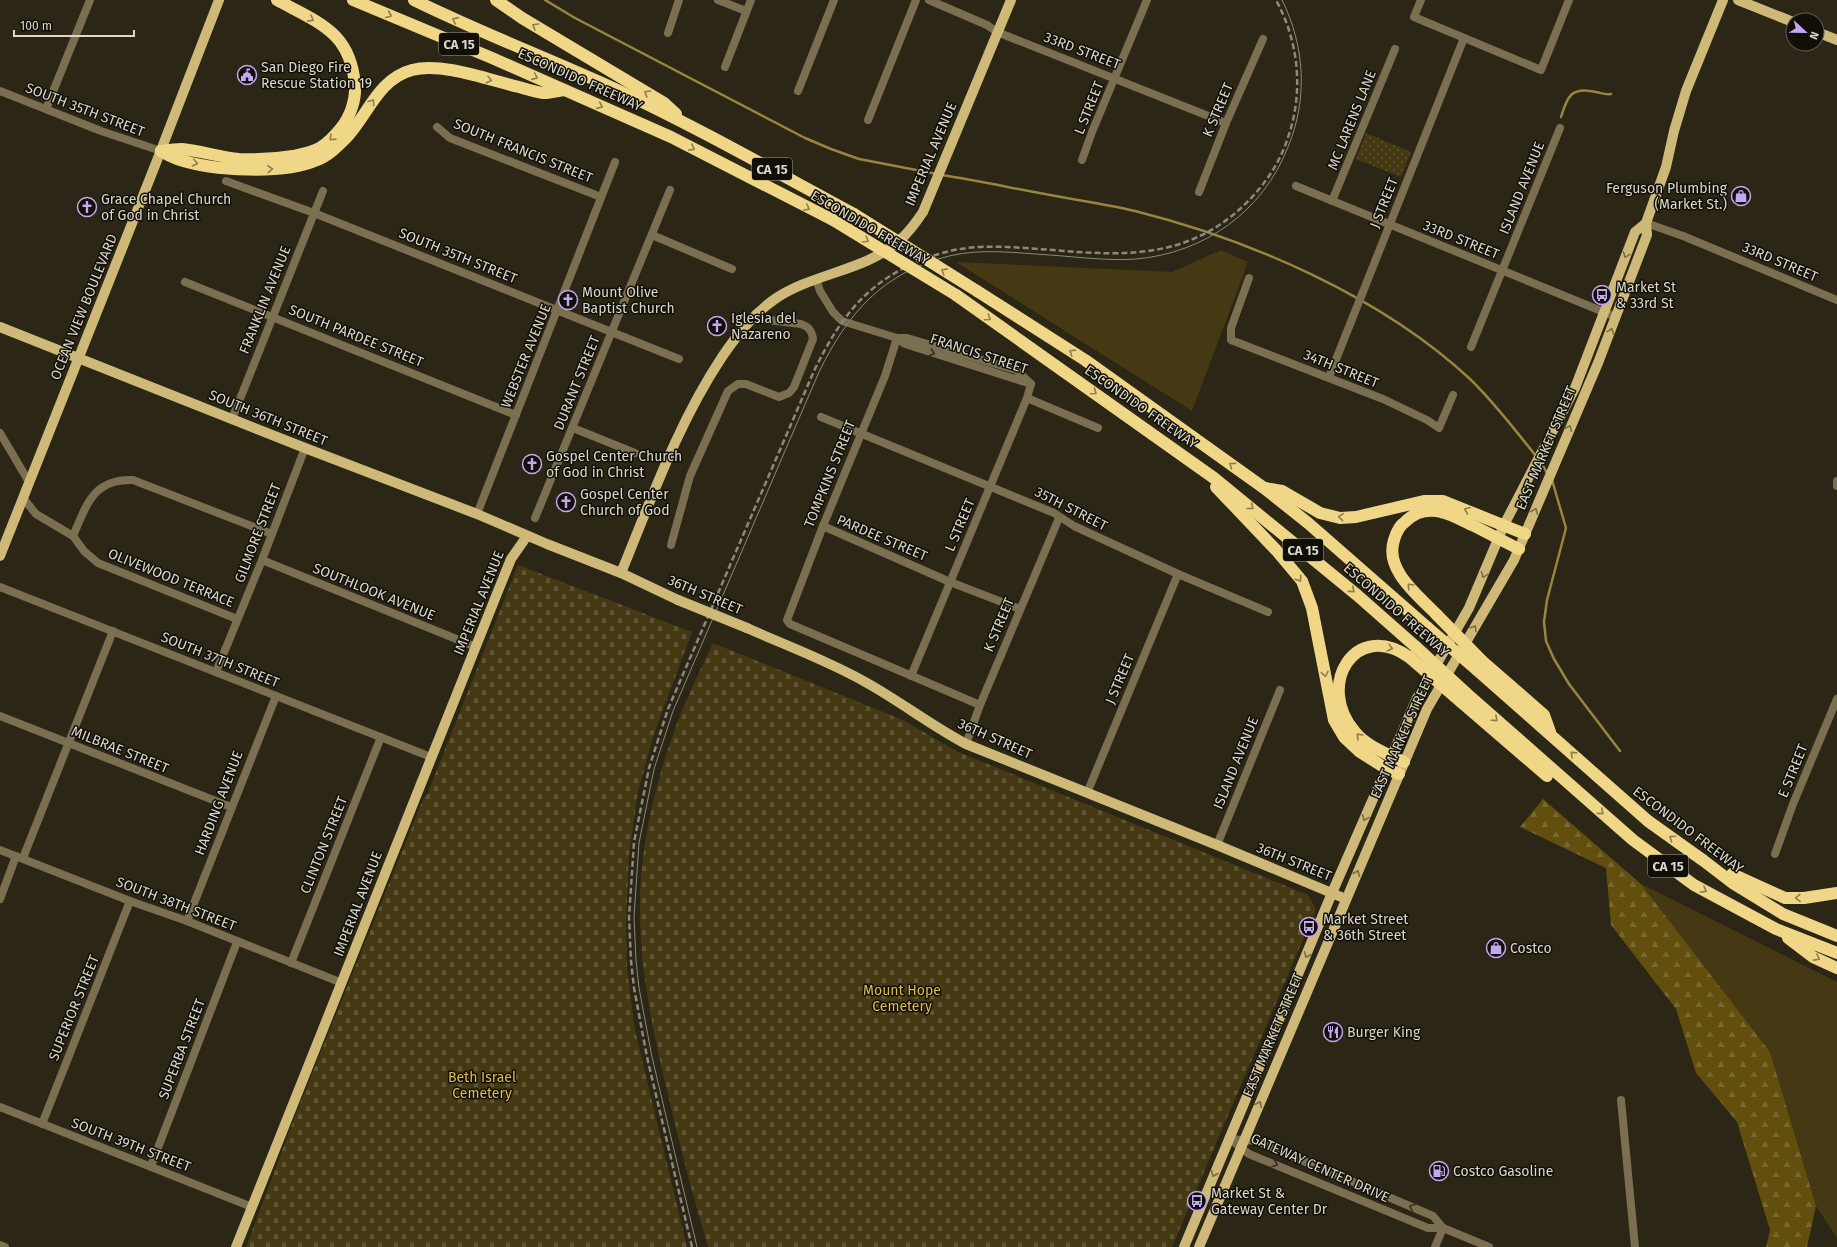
<svg xmlns="http://www.w3.org/2000/svg" width="1837" height="1247" viewBox="0 0 1837 1247" font-family="'Fira Sans',sans-serif">
<defs>
<pattern id="forest-firs" width="22" height="20" patternUnits="userSpaceOnUse"><rect width="22" height="20" fill="#624f0e"/><path d="M5 1l3.5 6h-7zM16 11l3.5 6h-7z" fill="#786830"/></pattern>
<pattern id="cemetery-stones" width="16" height="16" patternUnits="userSpaceOnUse"><rect width="16" height="16" fill="#453913"/><path d="M2 7V4a2 2 0 0 1 4 0v3zM10 15v-3a2 2 0 0 1 4 0v3z" fill="#5f5534"/></pattern>
<pattern id="park-dots" width="8" height="8" patternUnits="userSpaceOnUse"><rect width="8" height="8" fill="#453913"/><path d="M2 2h.1M6 6h.1" fill="none" stroke="#5f5534" stroke-width="1.8" stroke-linecap="round"/></pattern>
</defs>
<rect width="100%" height="100%" fill="#2b2615"/>
<g fill="#453913">
<path d="M1221 250 1248 262 1192 411 956 262 1172 272Z"/>
<path d="M1641 884 1837 982V1238L1816 1206 1770 1052Z"/>
</g>
<path fill="url(#forest-firs)" d="M1543 799 1641 884 1770 1052 1816 1206 1807 1247H1766L1770 1230 1737 1122 1696 1073 1676 1009 1611 925 1606 868 1520 827Z"/>
<g fill="url(#cemetery-stones)">
<path d="M518 565 692 632 654 734 638 792 629 856 626 921 627 968 635 1030 687 1247H246L297 1111 424 797 427 795Z"/>
<path d="M713 643 903 720 956 751 1308 895 1316 909 1172 1247H708C693 1197 680 1146 668 1095 650 1020 634 943 642 866 647 819 659 773 675 729 686 699 700 671 713 643Z"/>
</g>
<path fill="url(#park-dots)" d="M1366 133 1411 152 1401 177 1356 159Z"/>
<g fill="none" stroke-linecap="round" stroke-linejoin="round">
<g stroke="#97863f" stroke-width="2.5">
<path d="M545 0 575 18 805 138 831 149 859 159 937 174"/>
<path d="M1561 117C1567 97 1571 86 1596 92 1601 93 1606 95 1611 94"/>
<path d="M941 175C976 180 1011 188 1045 194 1075 200 1106 204 1135 211 1251 240 1382 297 1470 379 1494 402 1515 430 1536 456"/>
<path d="M1541 462 1547 473"/>
<path d="M1552 480 1566 528 1547 600 1544 622 1546 641 1554 659 1569 684 1620 751"/>
</g>
<g stroke="#7a7051" stroke-width="8">
<path d="M718 0 746 11"/>
<path d="M929 0 987 25 997 32 1226 123"/>
<path d="M1421 0 1414 17 1541 70 1569 0"/>
<path d="M668 33 679 0"/>
<path d="M725 67 751 0"/>
<path d="M0 91 101 131 161 151"/>
<path d="M798 91 834 0"/>
<path d="M46 109 90 0"/>
<path d="M868 120 916 0"/>
<path d="M437 127 450 138 601 197"/>
<path d="M1082 160 1092 132 1147 0"/>
<path d="M226 181 314 213 679 359"/>
<path d="M1296 186 1616 317"/>
<path d="M1199 192 1226 123 1263 39"/>
<path d="M1332 201 1395 49"/>
<path d="M1646 223 1683 236 1837 300"/>
<path d="M652 235 732 269"/>
<path d="M1249 278 1231 328V340L1383 399 1427 420 1439 428 1453 395"/>
<path d="M816 279 820 291 833 312 842 321 897 338H907L1016 370 1031 384"/>
<path d="M185 282 516 415"/>
<path d="M897 338 885 376 823 526 787 620 790 624 980 705"/>
<path d="M897 338 905 344 1028 383"/>
<path d="M1471 347 1560 128"/>
<path d="M1329 377 1464 38"/>
<path d="M1027 398 1098 428"/>
<path d="M821 417 1054 513 1074 526 1178 574 1268 612"/>
<path d="M232 419 323 191"/>
<path d="M573 428 635 453"/>
<path d="M0 433 29 482"/>
<path d="M1837 481V486"/>
<path d="M23 498 36 514 73 536 84 551 98 563 237 619"/>
<path d="M477 514 615 162"/>
<path d="M535 518 670 190"/>
<path d="M823 526 950 582 1020 609"/>
<path d="M73 536C87 504 93 479 133 480L272 534"/>
<path d="M671 545 690 476 728 391 738 384H746L779 397 789 393 794 387 813 339C812 331 809 327 801 324L753 318"/>
<path d="M262 560 476 647"/>
<path d="M0 587 431 757"/>
<path d="M216 672 262 560 305 448"/>
<path d="M911 676 1027 398 1031 384"/>
<path d="M0 716 231 807"/>
<path d="M966 744 980 705 1059 518"/>
<path d="M1087 793 1178 574"/>
<path d="M1217 845 1280 690"/>
<path d="M0 850 130 901 187 921 342 983"/>
<path d="M1775 854 1793 804 1837 699"/>
<path d="M23 858 113 631"/>
<path d="M0 899 16 856"/>
<path d="M187 921 276 696"/>
<path d="M291 963 381 737"/>
<path d="M1621 1100 1635 1247"/>
<path d="M0 1107 252 1207"/>
<path d="M42 1124 130 901"/>
<path d="M1230 1139 1257 1141 1433 1216 1443 1228 1489 1247"/>
<path d="M1236 1144 1249 1154 1428 1228H1443"/>
<path d="M151 1166 237 942"/>
<path d="M0 1245 5 1247"/>
<path d="M1435 1247 1443 1228"/>
</g>
<g stroke="#ceb978" stroke-width="10">
<path d="M1738 0 1793 22"/>
<path d="M1817 32 1837 40"/>
<path d="M0 327 305 448 477 514 547 544 621 573 678 600"/>
<path d="M0 556 156 163 219 0"/>
<path d="M621 573C651 500 678 423 722 357 737 335 753 314 775 299 813 273 866 271 900 240 909 232 917 221 923 212L1011 0"/>
<path d="M747 628C787 646 829 661 867 683 901 702 932 726 966 744L1217 845 1346 899"/>
<path d="M236 1247 498 591 511 559 527 536"/>
<path d="M1184 1247 1332 893 1417 698 1469 608 1504 525 1575 388 1635 232 1646 223"/>
<path d="M1199 1247 1427 709 1514 560 1598 363 1647 235 1646 223 1666 167 1674 131 1686 91 1723 0"/>
</g>
<g stroke="#f0d787" stroke-width="12">
<path d="M353 0 492 58 671 137 833 220"/>
<path d="M414 0C479 32 547 58 613 88 695 126 774 171 854 214"/>
<path d="M496 0 522 18 664 103 676 114"/>
<path d="M161 151C166 154 172 157 177 159 213 171 283 175 317 160 328 156 338 146 346 138 368 115 378 79 412 70 442 62 489 80 519 87 526 89 535 92 543 93 549 93 557 91 564 90"/>
<path d="M161 151C168 150 175 149 182 149 201 151 220 157 239 159 257 160 275 159 293 156 317 151 325 148 341 128 350 117 356 100 355 86 351 32 319 23 277 0"/>
<path d="M977 291 1085 360 1264 488 1308 523 1428 628"/>
<path d="M956 295 1214 478 1357 595 1416 647"/>
<path d="M1216 487 1276 550 1302 581 1312 608 1334 720 1344 737 1360 752 1387 769 1399 774"/>
<path d="M1265 488 1282 491 1320 513 1340 518 1356 517 1424 501H1443L1525 534"/>
<path d="M1437 615C1419 596 1384 570 1394 540 1396 533 1399 526 1405 522 1415 512 1428 509 1441 512 1452 514 1463 521 1472 525 1488 533 1503 541 1519 549"/>
<path d="M1482 661 1544 715 1550 732"/>
<path d="M1477 670 1648 821 1704 861 1734 884 1783 914 1837 936"/>
<path d="M1466 693 1633 840 1694 885 1776 929 1837 953"/>
<path d="M1461 702 1547 776"/>
<path d="M1404 762C1388 754 1366 746 1355 732 1315 686 1355 619 1409 657"/>
<path d="M1732 874 1785 898H1804L1837 893"/>
<path d="M1788 938 1813 957 1837 968"/>
</g>
<path stroke="#8c887b" stroke-width="1" d="M697 1247 652 1057 639 988 636 960 634 917 639 843 654 769 673 711 819 372C848 313 882 273 949 256 982 248 1016 253 1050 255 1078 257 1108 261 1136 259 1205 253 1263 211 1288 147 1308 99 1305 46 1282 0"/>
<path stroke="#8c887b" stroke-width="2.5" stroke-dasharray="6 3" stroke-linecap="butt" d="M692 1247 647 1057 634 988 631 961 629 917 634 842 649 768 668 709 814 371C843 311 874 274 939 254 967 245 996 246 1025 248 1100 253 1170 266 1233 215 1256 196 1276 171 1286 143 1304 96 1300 44 1276 0"/>
<path stroke="#ceb978" stroke-width="10" d="M678 600 747 628"/>
<g stroke="#f0d787" stroke-width="12">
<path d="M854 214 977 291"/>
<path d="M833 220 956 295"/>
<path d="M1437 615 1482 661"/>
<path d="M1428 628 1477 670"/>
<path d="M1416 647 1466 693"/>
<path d="M1409 657 1461 702"/>
</g>
</g>
<defs><path id="oneway-chevron" d="M-2-3.5L2.5 0L-2 3.5" fill="none" stroke-width="1.6" stroke-linecap="round" stroke-linejoin="round"/></defs>
<g stroke="#8c7d4e">
<use href="#oneway-chevron" transform="translate(389 15) rotate(23)"/>
<use href="#oneway-chevron" transform="translate(311 19) rotate(29)"/>
<use href="#oneway-chevron" transform="translate(455 20) rotate(-156)"/>
<use href="#oneway-chevron" transform="translate(535 26) rotate(-149)"/>
<use href="#oneway-chevron" transform="translate(535 77) rotate(24)"/>
<use href="#oneway-chevron" transform="translate(489 80) rotate(14)"/>
<use href="#oneway-chevron" transform="translate(647 93) rotate(-149)"/>
<use href="#oneway-chevron" transform="translate(372 102) rotate(-54)"/>
<use href="#oneway-chevron" transform="translate(600 106) rotate(24)"/>
<use href="#oneway-chevron" transform="translate(332 138) rotate(136)"/>
<use href="#oneway-chevron" transform="translate(692 148) rotate(27)"/>
<use href="#oneway-chevron" transform="translate(195 163) rotate(12)"/>
<use href="#oneway-chevron" transform="translate(270 169) rotate(-4)"/>
<use href="#oneway-chevron" transform="translate(807 208) rotate(26)"/>
<use href="#oneway-chevron" transform="translate(866 240) rotate(31)"/>
<use href="#oneway-chevron" transform="translate(944 271) rotate(-148)"/>
<use href="#oneway-chevron" transform="translate(988 318) rotate(35)"/>
<use href="#oneway-chevron" transform="translate(1072 352) rotate(-148)"/>
<use href="#oneway-chevron" transform="translate(1094 392) rotate(35)"/>
<use href="#oneway-chevron" transform="translate(1232 465) rotate(-144)"/>
<use href="#oneway-chevron" transform="translate(1251 507) rotate(39)"/>
<use href="#oneway-chevron" transform="translate(1467 510) rotate(-158)"/>
<use href="#oneway-chevron" transform="translate(1341 517) rotate(-175)"/>
<use href="#oneway-chevron" transform="translate(1299 579) rotate(56)"/>
<use href="#oneway-chevron" transform="translate(1410 586) rotate(-133)"/>
<use href="#oneway-chevron" transform="translate(1352 590) rotate(40)"/>
<use href="#oneway-chevron" transform="translate(1390 648) rotate(14)"/>
<use href="#oneway-chevron" transform="translate(1325 674) rotate(79)"/>
<use href="#oneway-chevron" transform="translate(1495 719) rotate(42)"/>
<use href="#oneway-chevron" transform="translate(1359 736) rotate(-136)"/>
<use href="#oneway-chevron" transform="translate(1573 754) rotate(-138)"/>
<use href="#oneway-chevron" transform="translate(1601 812) rotate(41)"/>
<use href="#oneway-chevron" transform="translate(1672 838) rotate(-145)"/>
<use href="#oneway-chevron" transform="translate(1704 890) rotate(28)"/>
<use href="#oneway-chevron" transform="translate(1798 898) rotate(179)"/>
<use href="#oneway-chevron" transform="translate(1817 958) rotate(28)"/>
</g>
<g stroke="#796c46">
<use href="#oneway-chevron" transform="translate(1626 255) rotate(111)"/>
<use href="#oneway-chevron" transform="translate(1611 331) rotate(-69)"/>
<use href="#oneway-chevron" transform="translate(1569 428) rotate(-66)"/>
<use href="#oneway-chevron" transform="translate(1535 511) rotate(-68)"/>
<use href="#oneway-chevron" transform="translate(1484 575) rotate(111)"/>
<use href="#oneway-chevron" transform="translate(1474 628) rotate(-58)"/>
<use href="#oneway-chevron" transform="translate(1365 818) rotate(114)"/>
<use href="#oneway-chevron" transform="translate(1357 873) rotate(-67)"/>
<use href="#oneway-chevron" transform="translate(1307 955) rotate(113)"/>
<use href="#oneway-chevron" transform="translate(1259 1104) rotate(-67)"/>
<use href="#oneway-chevron" transform="translate(1214 1174) rotate(113)"/>
</g>
<g stroke="#363122">
<use href="#oneway-chevron" transform="translate(932 353) rotate(18)"/>
<use href="#oneway-chevron" transform="translate(1275 1164) rotate(22)"/>
<use href="#oneway-chevron" transform="translate(1412 1207) rotate(-157)"/>
</g>
<defs>
<symbol id="civic-ring" viewBox="-11 -11 22 22"><circle r="9.5" fill="#110f08" stroke="#c4a7f1" stroke-width="1.5"/><path d="M-.6-6.5H3V-4.5H.6V-3L4-1V1h2V6H-6V1h2V-1L-.6-3ZM-1.2 2.5V6h2.4V2.5Z" fill="#c4a7f1"/></symbol>
<symbol id="shop-ring" viewBox="-11 -11 22 22"><circle r="9.5" fill="#110f08" stroke="#c4a7f1" stroke-width="1.5"/><path d="M-5-2.5h2.3a2.7 3.5 0 0 1 5.4 0H5L5.5 6h-11ZM-1.5-2.5h3a1.5 2.3 0 0 0-3 0Z" fill="#c4a7f1"/></symbol>
<symbol id="church-ring" viewBox="-11 -11 22 22"><circle r="9.5" fill="#110f08" stroke="#c4a7f1" stroke-width="1.5"/><path d="M-1.2-6h2.4v3.5h3.3v2.4h-3.3V6h-2.4V-.1h-3.3v-2.4h3.3Z" fill="#c4a7f1"/></symbol>
<symbol id="bus-ring" viewBox="-11 -11 22 22"><circle r="9.5" fill="#110f08" stroke="#c4a7f1" stroke-width="1.5"/><path d="M-5-6H5V4H4V6H2V4H-2V6H-4V4H-5ZM-3.5-4V0h7V-4ZM-3.5 1.2v1.5H-2V1.2ZM2 1.2v1.5H3.5V1.2Z" fill="#c4a7f1"/></symbol>
<symbol id="restaurant-ring" viewBox="-11 -11 22 22"><circle r="9.5" fill="#110f08" stroke="#c4a7f1" stroke-width="1.5"/><path d="M-5-6h1v4h1v-4h1v4h1v-4h1v5L-1.5 .5V6h-2V.5L-5-1ZM5-6V6H3V1.5H1.5Q1.5-4 5-6Z" fill="#c4a7f1"/></symbol>
<symbol id="fuel-ring" viewBox="-11 -11 22 22"><circle r="9.5" fill="#110f08" stroke="#c4a7f1" stroke-width="1.5"/><path d="M-5.5-6h7V0h2V4h1.3V-2.5L3-4.5l.8-.8L6-3V5H2.5V1h-1V6h-7ZM-4.2-4.7v3.2H.2V-4.7Z" fill="#c4a7f1"/></symbol>
</defs>
<g fill-rule="evenodd">
<use href="#civic-ring" x="236" y="64" width="22" height="22"/>
<use href="#shop-ring" x="1730" y="185" width="22" height="22"/>
<use href="#church-ring" x="76" y="196" width="22" height="22"/>
<use href="#bus-ring" x="1591" y="284" width="22" height="22"/>
<use href="#church-ring" x="557" y="289" width="22" height="22"/>
<use href="#church-ring" x="706" y="315" width="22" height="22"/>
<use href="#church-ring" x="521" y="453" width="22" height="22"/>
<use href="#church-ring" x="555" y="491" width="22" height="22"/>
<use href="#bus-ring" x="1298" y="916" width="22" height="22"/>
<use href="#shop-ring" x="1485" y="937" width="22" height="22"/>
<use href="#restaurant-ring" x="1322" y="1021" width="22" height="22"/>
<use href="#fuel-ring" x="1428" y="1160" width="22" height="22"/>
<use href="#bus-ring" x="1186" y="1190" width="22" height="22"/>
</g>
<g text-anchor="middle" dominant-baseline="central" stroke-width="3" stroke-linejoin="round" paint-order="stroke">
<g fill="#110f08" stroke="#9e9b91" stroke-width="1">
<rect x="439" y="33" width="40" height="22" rx="3"/>
<rect x="752" y="158" width="40" height="22" rx="3"/>
<rect x="1283" y="539" width="40" height="22" rx="3"/>
<rect x="1648" y="855" width="40" height="22" rx="3"/>
</g>
<g font-size="13" font-weight="bold" fill="#dad7cc">
<text x="459" y="44">CA 15</text>
<text x="772" y="169">CA 15</text>
<text x="1303" y="550">CA 15</text>
<text x="1668" y="866">CA 15</text>
</g>
<g font-size="14" fill="#dad7cc" stroke="#110f08">
<text transform="translate(1082 51) rotate(21)">33RD STREET</text>
<text transform="translate(580 80) rotate(24)">ESCONDIDO FREEWAY</text>
<text transform="translate(1089 108) rotate(-68)">L STREET</text>
<text transform="translate(85 110) rotate(21)">SOUTH 35TH STREET</text>
<text transform="translate(1218 110) rotate(-67)">K STREET</text>
<text transform="translate(1352 120) rotate(-68)">MC LARENS LANE</text>
<text transform="translate(523 151) rotate(22)">SOUTH FRANCIS STREET</text>
<text transform="translate(931 154) rotate(-67)">IMPERIAL AVENUE</text>
<text transform="translate(1522 188) rotate(-68)">ISLAND AVENUE</text>
<text transform="translate(1384 203) rotate(-68)">J STREET</text>
<text transform="translate(870 228) rotate(30)">ESCONDIDO FREEWAY</text>
<text transform="translate(1461 240) rotate(22)">33RD STREET</text>
<text transform="translate(458 256) rotate(22)">SOUTH 35TH STREET</text>
<text transform="translate(1780 262) rotate(23)">33RD STREET</text>
<text transform="translate(265 300) rotate(-68)">FRANKLIN AVENUE</text>
<text transform="translate(84 307) rotate(-68)">OCEAN VIEW BOULEVARD</text>
<text transform="translate(356 336) rotate(22)">SOUTH PARDEE STREET</text>
<text transform="translate(979 354) rotate(18)">FRANCIS STREET</text>
<text transform="translate(526 356) rotate(-68)">WEBSTER AVENUE</text>
<text transform="translate(1341 369) rotate(22)">34TH STREET</text>
<text transform="translate(577 383) rotate(-68)">DURANT STREET</text>
<text transform="translate(1141 407) rotate(35)">ESCONDIDO FREEWAY</text>
<text transform="translate(268 418) rotate(22)">SOUTH 36TH STREET</text>
<text transform="translate(1546 448) rotate(-67)">EAST MARKET STREET</text>
<text transform="translate(830 474) rotate(-68)">TOMPKINS STREET</text>
<text transform="translate(1071 509) rotate(27)">35TH STREET</text>
<text transform="translate(960 525) rotate(-67)">L STREET</text>
<text transform="translate(258 533) rotate(-69)">GILMORE STREET</text>
<text transform="translate(882 538) rotate(23)">PARDEE STREET</text>
<text transform="translate(171 578) rotate(22)">OLIVEWOOD TERRACE</text>
<text transform="translate(374 592) rotate(22)">SOUTHLOOK AVENUE</text>
<text transform="translate(705 595) rotate(23)">36TH STREET</text>
<text transform="translate(479 603) rotate(-68)">IMPERIAL AVENUE</text>
<text transform="translate(1396 610) rotate(41)">ESCONDIDO FREEWAY</text>
<text transform="translate(999 625) rotate(-67)">K STREET</text>
<text transform="translate(220 660) rotate(22)">SOUTH 37TH STREET</text>
<text transform="translate(1120 679) rotate(-67)">J STREET</text>
<text transform="translate(1402 737) rotate(-66)">EAST MARKET STREET</text>
<text transform="translate(995 739) rotate(24)">36TH STREET</text>
<text transform="translate(120 750) rotate(22)">MILBRAE STREET</text>
<text transform="translate(1236 763) rotate(-68)">ISLAND AVENUE</text>
<text transform="translate(1793 771) rotate(-68)">E STREET</text>
<text transform="translate(219 803) rotate(-69)">HARDING AVENUE</text>
<text transform="translate(1688 830) rotate(37)">ESCONDIDO FREEWAY</text>
<text transform="translate(324 845) rotate(-68)">CLINTON STREET</text>
<text transform="translate(1294 862) rotate(22)">36TH STREET</text>
<text transform="translate(176 904) rotate(21)">SOUTH 38TH STREET</text>
<text transform="translate(358 904) rotate(-69)">IMPERIAL AVENUE</text>
<text transform="translate(74 1008) rotate(-68)">SUPERIOR STREET</text>
<text transform="translate(1273 1035) rotate(-67)">EAST MARKET STREET</text>
<text transform="translate(182 1049) rotate(-69)">SUPERBA STREET</text>
<text transform="translate(131 1145) rotate(21)">SOUTH 39TH STREET</text>
<text transform="translate(1320 1168) rotate(24)">GATEWAY CENTER DRIVE</text>
</g>
<g font-size="14" fill="#dad7cc" stroke="#110f08" text-anchor="start">
<text x="261" y="67">San Diego Fire<tspan x="261" dy="16">Rescue Station 19</tspan></text>
<text x="1727" y="188" text-anchor="end">Ferguson Plumbing<tspan x="1727" dy="16">(Market St.)</tspan></text>
<text x="101" y="199">Grace Chapel Church<tspan x="101" dy="16">of God in Christ</tspan></text>
<text x="1616" y="287">Market St<tspan x="1616" dy="16">&amp; 33rd St</tspan></text>
<text x="582" y="292">Mount Olive<tspan x="582" dy="16">Baptist Church</tspan></text>
<text x="731" y="318">Iglesia del<tspan x="731" dy="16">Nazareno</tspan></text>
<text x="546" y="456">Gospel Center Church<tspan x="546" dy="16">of God in Christ</tspan></text>
<text x="580" y="494">Gospel Center<tspan x="580" dy="16">Church of God</tspan></text>
<text x="1323" y="919">Market Street<tspan x="1323" dy="16">&amp; 36th Street</tspan></text>
<text x="1510" y="948">Costco</text>
<text x="1347" y="1032">Burger King</text>
<text x="1453" y="1171">Costco Gasoline</text>
<text x="1211" y="1193">Market St &amp;<tspan x="1211" dy="16">Gateway Center Dr</tspan></text>
</g>
<g font-size="14" fill="#debc4e" stroke="#110f08">
<text x="902" y="990">Mount Hope<tspan x="902" dy="16">Cemetery</tspan></text>
<text x="482" y="1077">Beth Israel<tspan x="482" dy="16">Cemetery</tspan></text>
</g>
</g>
<g transform="translate(1805 32) rotate(112)"><circle r="19" fill="#110f08" stroke="#615f56"/>
<path d="M0-3L7 15L0 10L-7 15Z" fill="#c4a7f1"/>
<text y="-6" font-size="11" font-weight="bold" text-anchor="middle" fill="#dad7cc">N</text>
</g>
<path d="M14 30v6h120v-6" fill="none" stroke="#dad7cc" stroke-width="2"/>
<text x="20" y="30" font-size="12" fill="#dad7cc" stroke="#110f08" stroke-width="3" paint-order="stroke">100 m</text>
</svg>
